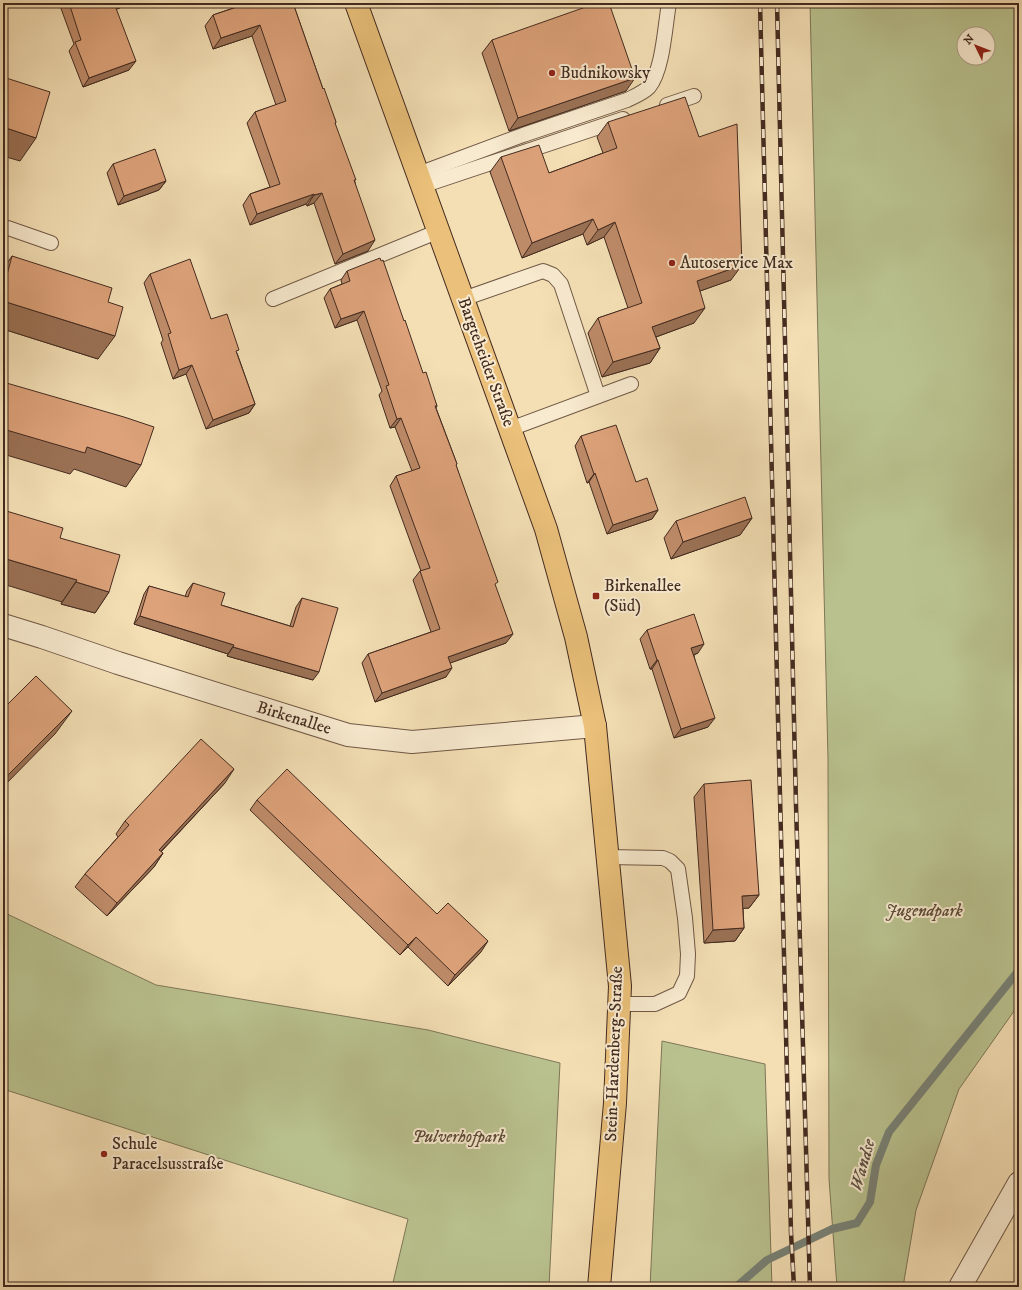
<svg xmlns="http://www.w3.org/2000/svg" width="1022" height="1290" viewBox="0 0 1022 1290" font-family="'IM FELL DW Pica',serif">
<rect width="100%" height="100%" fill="#f4dfb5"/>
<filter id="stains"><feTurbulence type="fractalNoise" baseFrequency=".005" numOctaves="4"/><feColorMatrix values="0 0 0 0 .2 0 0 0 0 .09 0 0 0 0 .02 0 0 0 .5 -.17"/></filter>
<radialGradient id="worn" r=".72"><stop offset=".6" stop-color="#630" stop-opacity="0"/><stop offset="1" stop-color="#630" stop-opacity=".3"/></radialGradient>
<g fill="#b9c28f" stroke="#7e7658" fill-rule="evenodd">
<path d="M810 3H1019V1004L959 1089 916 1210 903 1287H837L829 1179 828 759ZM964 34H988V58H964Z"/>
<path d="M3 912 156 985 428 1030 560 1063 549 1287H392L408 1219 3 1089Z"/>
<path d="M662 1041 765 1064 772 1287H650Z"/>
</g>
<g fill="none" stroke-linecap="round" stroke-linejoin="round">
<path stroke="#788277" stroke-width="8" d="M736 1287 767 1260 832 1229 857 1223 870 1202 876 1165 889 1132 1019 970"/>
<defs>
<g id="service">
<path d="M667 105 694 96"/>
<path d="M418 174 523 135 627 100C635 96 643 93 649 87 663 70 665 26 669 3"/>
<path d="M422 186 623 119"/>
<path d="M3 230 8 228 51 243"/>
<path d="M273 299 439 231"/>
<path d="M463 299 543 271 553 275 561 284 598 396"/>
<path d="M510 429 631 384"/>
<path d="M608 857 663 858 670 861 678 869 685 918 688 954 687 976 679 993 655 1004H619"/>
</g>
<g id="minor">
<path d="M3 625 42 637 118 663 348 735 412 742 595 726"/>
<path d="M960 1287 1019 1183"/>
</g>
<path id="primary" d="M356 3 546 529 576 637 595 726 620 986 615 1103 599 1287"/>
</defs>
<use href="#service" stroke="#6f5845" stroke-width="16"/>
<use href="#minor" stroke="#6f5845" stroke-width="24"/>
<use href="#primary" stroke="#432b20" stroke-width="24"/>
<use href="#service" stroke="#f8eacf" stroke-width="14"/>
<use href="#minor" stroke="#f8eacf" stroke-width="22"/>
<use href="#primary" stroke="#eac07a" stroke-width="22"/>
<defs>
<g id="rail">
<path d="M760 3 791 1233 794 1287"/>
<path d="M777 3 796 805 810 1287"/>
</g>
</defs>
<use href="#rail" stroke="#432b20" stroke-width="4.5"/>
<use href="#rail" stroke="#f8eacf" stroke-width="3" stroke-dasharray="9" stroke-linecap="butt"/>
</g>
<g fill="#be8b69" stroke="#432b20">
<path d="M59 3H123L120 8 116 9 129 70 83 87 69 51 74 44Z"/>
<path d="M242 3H293L323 89 336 122 335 124 355 182 368 251 335 264 314 203 307 206 306 204 250 225 243 205 250 194 270 187 247 123 255 112 276 105 252 36 213 49 205 26 213 15 242 5Z"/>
<path d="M492 40 626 91 509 131 482 53Z"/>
<path d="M608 122 731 280 700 291 694 323 656 337 660 348 650 363 602 377 588 333 598 318 628 308 604 237 587 245 583 234 522 258 490 172 501 157 549 173 603 153 597 137Z"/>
<path d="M113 164 166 181 159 190 118 205 107 173Z"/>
<path d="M12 256 108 302 98 359 3 329V269Z"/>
<path d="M347 271 423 373 437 406 436 408 457 464 456 465 495 586 506 643 450 663 446 677 375 702 362 663 368 654 431 632 413 580 420 571H421L390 486 396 476 412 471 395 427 390 428 379 395 382 391 357 320 335 328 324 298 330 289 342 284 341 280Z"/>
<path d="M150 274 211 319 237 353 255 404 249 413 206 429 186 374 173 379 161 343 163 340 144 283Z"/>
<path d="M581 436 636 482 658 510 652 519 607 534 589 482 587 483 575 446Z"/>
<path d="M752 518 740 535 671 559 664 538 676 521Z"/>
<path d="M60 538 109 592 95 613 61 604 62 602Z"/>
<path d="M193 583 221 605 290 626 296 607 302 598 313 680 227 656 228 654 134 624 144 594 149 586 185 597 187 591Z"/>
<path d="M647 630 698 653 694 655 708 727 674 738 652 669H650L640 639Z"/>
<path d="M225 783 161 852 163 853 154 867 107 916 75 887 85 874 118 837 116 834 125 821Z"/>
<path d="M704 784 759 895 749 908H743L744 928 735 941 704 943 694 797Z"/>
<path d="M257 800 437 914 481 952 448 986 408 947 400 955 250 810Z"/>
</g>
<g fill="#9b7155" stroke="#432b20">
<path d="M114 3H123L120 8 108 12Z"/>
<path d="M260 25 252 36 213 49 221 38Z"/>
<path d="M136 61 129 70 83 87 89 78Z"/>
<path d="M635 78 626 91 509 131 518 118Z"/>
<path d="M3 127 36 138 20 161 3 156Z"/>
<path d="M166 181 159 190 118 205 124 196Z"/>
<path d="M322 193 314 203 307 206 314 195Z"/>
<path d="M314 194 306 204 250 225 257 214Z"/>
<path d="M593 219 583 234 522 258 532 243Z"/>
<path d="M615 222 604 237 587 245 598 230Z"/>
<path d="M375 240 368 251 335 264 343 254Z"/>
<path d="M742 265 731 280 686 296 697 281Z"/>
<path d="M3 301 115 336 98 359 3 329Z"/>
<path d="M705 308 694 323 642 342 652 327Z"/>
<path d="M364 311 357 320 335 328 341 319Z"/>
<path d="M660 348 650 363 602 377 613 362Z"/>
<path d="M192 365 186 374 173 379 179 370Z"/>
<path d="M255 404 249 413 206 429 213 420Z"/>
<path d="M401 418 395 427 390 428 397 419Z"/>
<path d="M3 429 87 447 141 465 126 487 74 469 70 474 3 454Z"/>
<path d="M595 473 589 482 587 483 594 474Z"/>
<path d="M658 510 652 519 607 534 613 525Z"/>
<path d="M752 518 740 535 671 559 683 542Z"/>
<path d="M3 558 77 580 62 602 3 584Z"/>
<path d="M76 582 109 592 95 613 61 604Z"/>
<path d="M140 616 234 645 228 654 134 624Z"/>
<path d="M513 634 506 643 442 666 448 657Z"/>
<path d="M704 644 698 653 685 658 691 648Z"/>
<path d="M233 647 319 672 313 680 227 656Z"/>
<path d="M657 660H658L652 669H650Z"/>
<path d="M452 668 446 677 375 702 382 693Z"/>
<path d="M72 711 55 734 3 787V780Z"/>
<path d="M715 718 708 727 674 738 681 729Z"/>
<path d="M234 769 225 783 150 863 159 850Z"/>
<path d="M163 853 154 867 107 916 117 903Z"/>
<path d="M759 895 749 908 733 909 742 896Z"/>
<path d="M744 928 735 941 704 943 713 930Z"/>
<path d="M416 937 408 947 400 955 408 945Z"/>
<path d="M488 941 481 952 448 986 455 975Z"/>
</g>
<g fill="#dda27a" stroke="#432b20">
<path d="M69 3H114L136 61 89 78 75 42 81 40Z"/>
<path d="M249 3H293L323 89 324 88 336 122 335 123 356 180H354L375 240 343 254 322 193 314 195V194L257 214 250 194 280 184 255 112 286 101 260 25 221 38 213 15Z"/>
<path d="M597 3H609L635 78 518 118 492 40Z"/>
<path d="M3 77 50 92 36 138 3 127Z"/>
<path d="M685 97 699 137 737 124 742 265 697 281 705 308 652 327 660 348 613 362 598 318 642 303 615 222 598 230 593 219 532 243 501 157 539 145 549 173 617 148 608 122Z"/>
<path d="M155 149 166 181 124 196 113 164Z"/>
<path d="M12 256 112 288 108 302 123 307 115 336 3 301V290Z"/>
<path d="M380 258 381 261 383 260 404 321 405 320 423 373 426 372 437 406H435L457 464 456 465 498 582 495 584 513 634 448 657 452 668 382 693 368 654 440 629 420 571 430 568 396 476 420 468 401 418 397 419 386 386 389 385 364 311 341 319 330 289 350 281 347 271Z"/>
<path d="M190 259 211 319 227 314 239 350 236 351 255 404 213 420 192 365 179 370 168 334 171 333 150 274Z"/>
<path d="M3 382 124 417 154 427 141 465 87 447 85 453 3 429Z"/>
<path d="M616 425 636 482 647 478 658 510 613 525 595 473 594 474 581 436Z"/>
<path d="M745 497 752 518 683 542 676 521Z"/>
<path d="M3 510 63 528 60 538 120 555 109 592 76 582 77 580 3 558Z"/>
<path d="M193 583 225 593 221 605 293 627 302 598 338 608 319 672 233 647 234 645 140 616 149 586 188 597Z"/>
<path d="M694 614 704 644 691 648 715 718 681 729 658 660H657L647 630Z"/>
<path d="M36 676 72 711 3 780V709Z"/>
<path d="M201 739 234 769 159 850 163 853 117 903 85 874 129 825 125 821Z"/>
<path d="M287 769 437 914 448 903 488 941 455 975 416 937 408 945 257 800Z"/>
<path d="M751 780 759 895 742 896 744 928 713 930 704 784Z"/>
</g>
<g fill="#8f2418" stroke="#f8eacf" stroke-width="1.5">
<circle cx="552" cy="73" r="4"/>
<circle cx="672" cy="263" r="4"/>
<rect x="592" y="592" width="8" height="8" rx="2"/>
<circle cx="104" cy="1154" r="4"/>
</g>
<g text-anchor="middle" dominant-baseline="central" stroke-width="4" stroke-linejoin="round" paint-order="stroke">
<g font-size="17" fill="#432b20" stroke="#f8eacf" text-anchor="start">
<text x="560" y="73">Budnikowsky</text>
<text x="680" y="263">Autoservice Max</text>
<text x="604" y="586">Birkenallee<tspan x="604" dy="20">(Süd)</tspan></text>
<text x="112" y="1144">Schule<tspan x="112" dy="20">Paracelsusstraße</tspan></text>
</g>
<g font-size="17" fill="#432b20" stroke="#f8eacf">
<text transform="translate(486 362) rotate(70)">Bargteheider Straße</text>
<text transform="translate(294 718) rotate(17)">Birkenallee</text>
<text transform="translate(614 1054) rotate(-88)">Stein-Hardenberg-Straße</text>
</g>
<g font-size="17" font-style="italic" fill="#5b4936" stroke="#f8eacf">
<text x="924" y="911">Jugendpark</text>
<text x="459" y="1137">Pulverhofpark</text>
</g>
<g font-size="18" font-style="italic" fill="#594f44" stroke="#f8eacf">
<text transform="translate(863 1165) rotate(-75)">Wandse</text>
</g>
</g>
<rect width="1022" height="1290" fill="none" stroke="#f4dfb5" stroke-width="16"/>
<rect x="4" y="4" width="1014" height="1282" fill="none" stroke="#432b20" stroke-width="2"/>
<rect x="8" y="8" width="1006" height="1274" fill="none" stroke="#432b20"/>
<g transform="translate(976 46) rotate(313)"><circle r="19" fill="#f8eacf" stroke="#b09e89"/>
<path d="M0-3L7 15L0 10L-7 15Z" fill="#8f2418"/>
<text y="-6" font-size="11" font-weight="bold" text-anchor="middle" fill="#432b20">N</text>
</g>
<rect width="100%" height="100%" filter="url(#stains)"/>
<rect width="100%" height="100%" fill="url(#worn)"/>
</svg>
